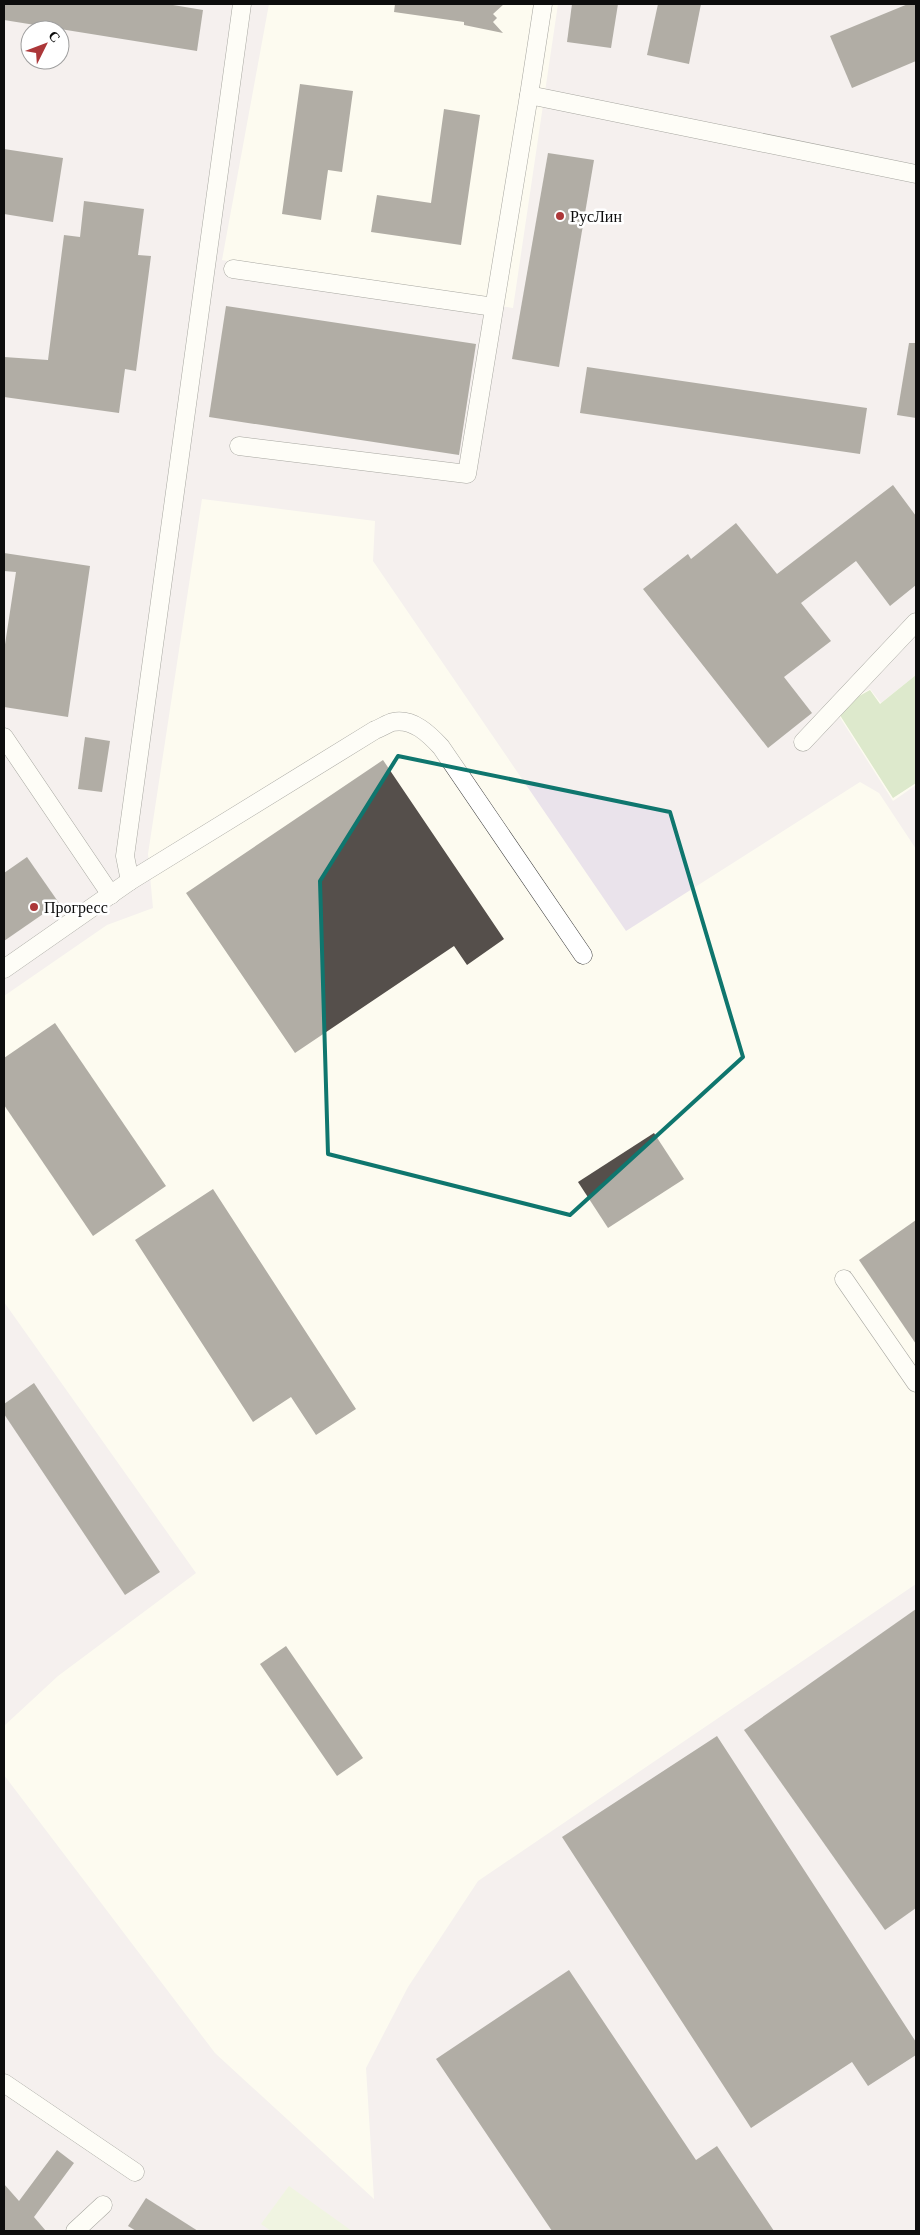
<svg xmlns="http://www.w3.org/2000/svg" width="920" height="2235" viewBox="0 0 920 2235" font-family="'Libre Baskerville',serif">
<rect width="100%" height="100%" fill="#fdfbf0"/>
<g fill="#eae3eb" fill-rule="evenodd">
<path d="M4 4H269L222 260 513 308 558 4H916V675L881 703 870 689 834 708 893 801 916 785V849L879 793 860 782 626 931 373 561 375 521 202 499 148 854 153 908 107 925 4 996ZM30 30H60V60H30Z"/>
<path d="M4 1302 196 1573 58 1676 4 1726Z"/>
<path d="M916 1584V2231H4V1775L215 2053 374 2199 366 2068 408 1987 478 1881Z"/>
</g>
<path fill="#b5d29f" d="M916 675V783L893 798 836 709 870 690 880 704Z"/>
<path fill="#e1ecce" d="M289 2186 352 2231H271L261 2224Z"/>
<g fill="#554f4b">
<path d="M4 4H167L203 10 197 51 4 20Z"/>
<path d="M395 4H504L493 14 497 18 493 22 503 33 464 25V22L394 12Z"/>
<path d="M572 4H618L611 48 567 42Z"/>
<path d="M658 4H701L689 64 647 55Z"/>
<path d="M908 4H916V61L852 88 830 36Z"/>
<path d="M300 84 353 91 342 172 328 170 321 220 282 214Z"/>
<path d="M444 109 480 115 461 245 371 232 377 195 431 203Z"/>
<path d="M4 149 63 158 53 222 4 214Z"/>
<path d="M548 153 594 160 559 367 512 359Z"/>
<path d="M84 201 144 209 138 255 151 256 136 371 125 369 119 413 4 397V357L48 360 64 235 80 237Z"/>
<path d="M226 306 476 344 459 455 209 417Z"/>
<path d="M909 343H916V418L897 415Z"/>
<path d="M587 367 867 408 860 454 580 413Z"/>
<path d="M893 485 916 516V585L890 606 856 561 801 603 831 641 784 677 812 713 768 748 643 589 688 554 691 559 736 523 777 574Z"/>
<path d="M4 553 90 566 68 717 4 707V651L16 572 4 571Z"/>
<path d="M85 737 110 741 102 792 78 789Z"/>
<path d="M383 760 504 939 467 965 454 946 295 1053 186 893Z"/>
<path d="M27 857 59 903 4 941V873Z"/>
<path d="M55 1023 166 1186 93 1236 4 1105V1058Z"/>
<path d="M654 1133 684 1179 608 1228 578 1182Z"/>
<path d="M213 1189 356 1409 316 1435 291 1397 253 1422 135 1240Z"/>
<path d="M916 1220V1344L859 1260Z"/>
<path d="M34 1383 160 1572 125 1595 4 1414V1404Z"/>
<path d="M916 1609V1908L885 1930 744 1730Z"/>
<path d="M286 1646 363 1758 337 1776 260 1664Z"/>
<path d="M717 1736 916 2042V2055L868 2086 852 2062 751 2128 562 1837Z"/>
<path d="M569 1970 696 2160 717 2146 774 2231H552L436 2059Z"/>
<path d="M57 2150 74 2163 34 2217 46 2231H4V2184L19 2201Z"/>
<path d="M146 2198 198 2231H136L128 2226Z"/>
</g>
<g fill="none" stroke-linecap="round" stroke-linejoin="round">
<defs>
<g id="minor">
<path d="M529 95 543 4"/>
<path d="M233 269 494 307"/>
<path d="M239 446 467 474 529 95 916 174"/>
<path d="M4 737 111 895"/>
<path d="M803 742 916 622"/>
<path d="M130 881 125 856 242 4"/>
<path d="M4 969 130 881 375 730C381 728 388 723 393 722 413 718 429 734 441 747L583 955"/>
<path d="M844 1279 916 1383"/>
<path d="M4 2083 135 2172"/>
<path d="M75 2231 103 2205"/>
</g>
</defs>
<use href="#minor" stroke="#404040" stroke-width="19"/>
<use href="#minor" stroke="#fff" stroke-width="18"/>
</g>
<path d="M0 0H920V2235H0ZM398 756 670 812 743 1057 570 1215 328 1154 320 881Z" fill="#fdfbf0" fill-opacity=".55" fill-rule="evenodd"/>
<path fill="none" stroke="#0f766e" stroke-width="4" stroke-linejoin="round" d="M398 756 670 812 743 1057 570 1215 328 1154 320 881Z"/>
<g fill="#ac3739" stroke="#fff" stroke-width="2">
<circle cx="560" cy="216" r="5"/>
<circle cx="34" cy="907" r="5"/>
</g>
<g text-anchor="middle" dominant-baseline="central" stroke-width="5" stroke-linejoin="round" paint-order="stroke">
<g font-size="16" fill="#0d0d0d" stroke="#fff" text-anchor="start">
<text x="570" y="216">РусЛин</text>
<text x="44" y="907">Прогресс</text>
</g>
</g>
<rect width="920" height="2235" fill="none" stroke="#0d0d0d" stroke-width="10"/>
<g transform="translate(45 45) rotate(48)"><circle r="24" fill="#ffffff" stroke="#9e9e9e"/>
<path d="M0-4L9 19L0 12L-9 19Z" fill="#ac3739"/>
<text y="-8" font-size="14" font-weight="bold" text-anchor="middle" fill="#0d0d0d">С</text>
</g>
</svg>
